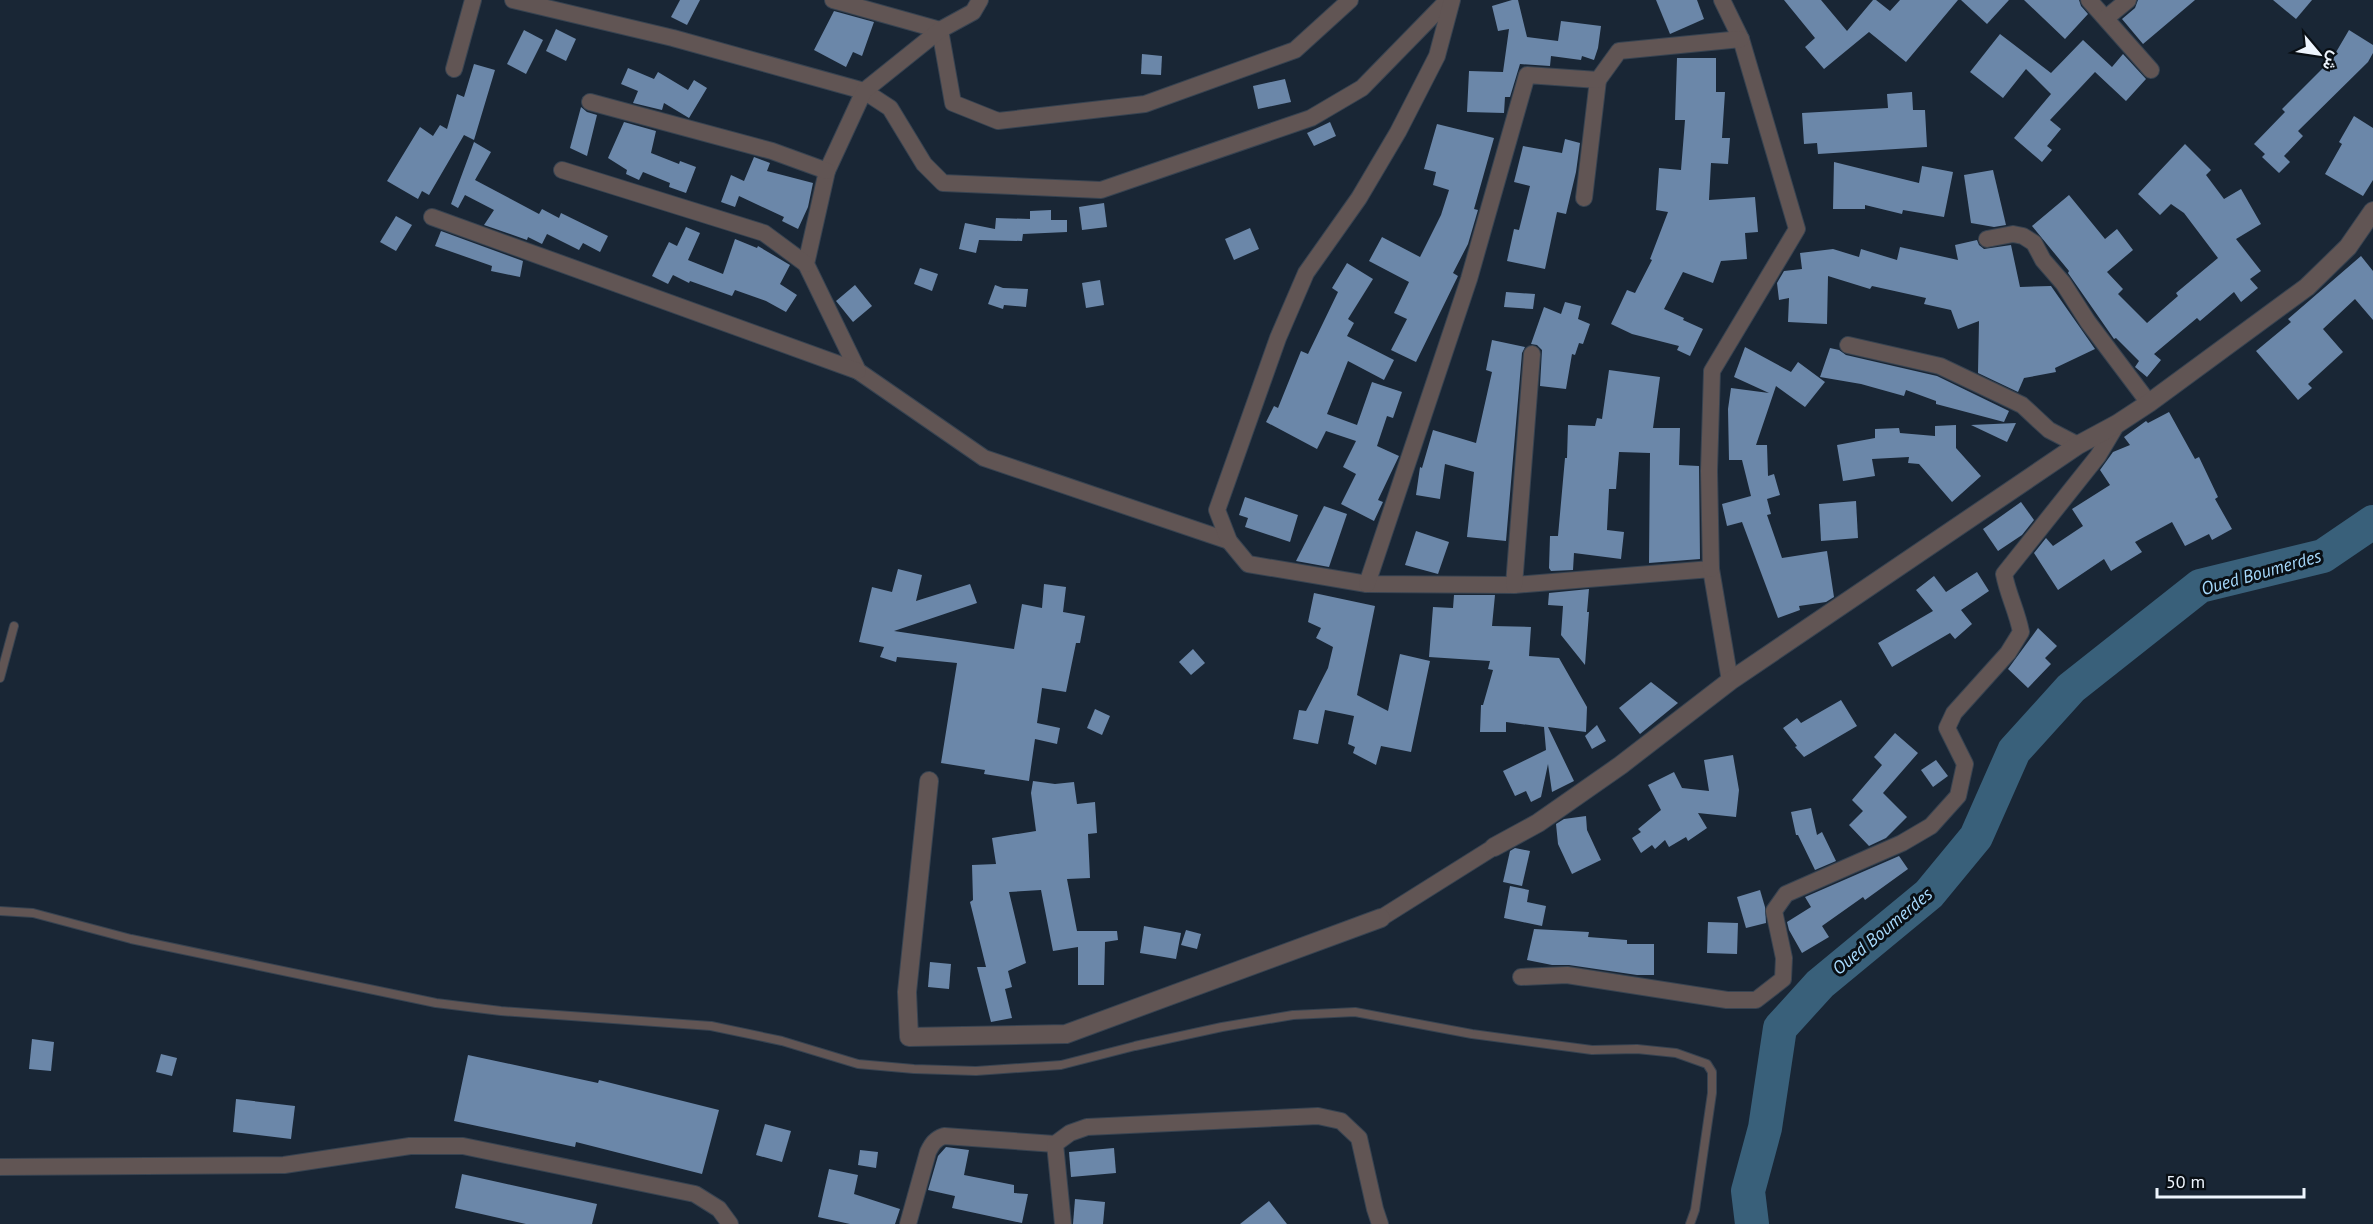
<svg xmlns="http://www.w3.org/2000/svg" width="2373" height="1224" viewBox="0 0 2373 1224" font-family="'PT Sans',Vazirmatn,sans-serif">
<rect width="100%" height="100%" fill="#192635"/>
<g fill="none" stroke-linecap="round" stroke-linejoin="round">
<path stroke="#39607a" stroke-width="34" d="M1752 1224 1748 1191 1765 1128 1780 1028 1820 984 1929 894 1976 837 2014 751 2071 688 2200 586 2323 556 2373 522"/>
</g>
<g fill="#6b87a9">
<path d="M680 0H700L687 25 671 17Z"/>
<path d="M1512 0H1518L1527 37 1558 41 1561 21 1601 26 1598 48 1594 60 1582 56 1581 60 1551 56 1550 66 1520 64 1510 97H1505L1504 113 1467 112 1469 71 1503 72 1509 29 1498 31 1492 6Z"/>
<path d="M1656 0H1697L1704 19 1670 34Z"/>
<path d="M1784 0H1821L1847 31 1873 0H1876L1890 11 1900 0H1958L1906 62 1869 32 1824 69 1805 47 1815 38Z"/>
<path d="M1961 0H2009L1987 24Z"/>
<path d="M2024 0H2079L2081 6 2088 14 2065 39Z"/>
<path d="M2138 0H2195L2143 44 2122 19 2135 8Z"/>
<path d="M2273 0H2312L2296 19Z"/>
<path d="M834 11 874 22 862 56 853 52 846 67 814 50Z"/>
<path d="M556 29 576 39 566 61 546 51Z"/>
<path d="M524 30 543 40 526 74 507 64Z"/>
<path d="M2349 30 2373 45V53L2368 62 2298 131 2303 136 2284 156 2290 162 2279 173 2262 157 2265 154 2254 144 2285 112 2282 109 2332 59Z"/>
<path d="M2000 34 2051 73 2083 40 2112 67 2123 54 2146 79 2126 101 2095 72 2050 120 2061 129 2047 146 2052 150 2042 162 2014 138 2051 94 2026 69 2003 98 1970 72Z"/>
<path d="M1142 54 1162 56 1161 75 1141 74Z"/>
<path d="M1677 58H1716V92H1725L1722 138H1730L1728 164 1711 163 1709 200 1755 197 1758 232 1745 233 1747 259 1721 261 1713 283 1683 272 1664 309 1684 318 1683 320 1703 329 1690 356 1677 350 1679 346 1632 334 1611 324 1627 290 1635 293 1652 260 1650 259 1668 212 1656 210 1659 168 1681 170 1685 120H1675Z"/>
<path d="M474 64 495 70 474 140 464 135 429 195 422 191 418 199 387 181 420 127 433 136 440 125 447 129 457 94 464 97Z"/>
<path d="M628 68 654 79 658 72 688 90 694 80 707 88 689 118 664 103 662 110 633 103 638 91 621 84Z"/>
<path d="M1285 79 1291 102 1258 109 1253 86Z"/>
<path d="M1912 92 1913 110H1925L1927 147 1818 154 1817 143 1804 144 1802 113 1888 108 1887 94Z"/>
<path d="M581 107 587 112 597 115 587 156 570 148Z"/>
<path d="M2354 116 2373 128V180L2363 196 2325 174 2342 144 2339 142Z"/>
<path d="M624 122 656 131 651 153 679 164 680 161 696 167 686 193 669 187 670 183 643 172 639 180 626 174 627 170 608 158Z"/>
<path d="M1330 122 1336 136 1314 146 1307 133Z"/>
<path d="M1437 124 1494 138 1474 209 1478 210 1468 244 1453 273 1458 276 1416 362 1391 350 1407 319 1394 313 1409 282 1369 261 1382 237 1420 257 1441 215 1449 190 1433 185 1436 172 1424 169Z"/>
<path d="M1565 139 1580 143 1576 172 1566 214 1557 212 1545 269 1507 261 1514 229 1519 230 1530 186 1514 182 1523 146 1562 153Z"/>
<path d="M474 142 491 152 475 180 539 214 542 209 559 218 561 213 608 236 600 252 583 243 579 250 547 234 542 244 528 237 527 240 484 225 494 210 465 195 458 208 451 204Z"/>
<path d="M2185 144 2211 170 2206 175 2224 199 2241 189 2261 224 2236 239 2261 271 2250 279 2258 288 2241 302 2234 292 2200 321 2197 318 2154 354 2161 360 2147 377 2135 367 2139 361 2116 338 2114 339 2068 273 2069 271 2032 226 2069 195 2105 239 2117 229 2133 250 2107 272 2123 289 2118 294 2147 323 2178 296 2176 293 2218 258 2184 213 2171 204 2160 215 2138 194Z"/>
<path d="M754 157 770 163 767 171 813 183 808 207 798 229 782 221 784 217 739 196 735 207 721 202 731 175 744 181Z"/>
<path d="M1834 162 1919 183 1922 166 1953 172 1944 217 1903 210 1902 214 1865 205V209H1833Z"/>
<path d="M1993 170 2006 225 1994 227 1971 223 1964 175Z"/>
<path d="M1104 203 1107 227 1082 230 1079 207Z"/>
<path d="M1051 210V220H1067V232L1023 234 1022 241 979 240 976 253 959 249 965 223 995 229 996 218 1030 219V211Z"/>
<path d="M396 216 412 225 396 251 380 242Z"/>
<path d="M686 227 700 233 688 260 723 274 735 239 757 248 758 246 790 265 780 284 797 295 786 312 766 301 735 290 732 296 690 281 689 283 673 275 668 284 652 276 669 242 677 246Z"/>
<path d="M1250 228 1259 249 1234 260 1225 239Z"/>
<path d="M441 231 523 261 520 277 491 271 492 266 435 246Z"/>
<path d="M1977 240 1979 245 1984 249 2011 245 2020 287 2051 286 2095 349 2055 368 2056 372 2024 378 2018 392 1978 373 1979 321 1958 329 1951 310 1924 304 1926 298 1872 286 1870 289 1828 276 1827 324 1788 322 1789 298 1779 300 1777 283 1784 271 1802 269 1800 253 1833 249 1859 257 1861 249 1897 260 1900 247 1958 260 1955 245Z"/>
<path d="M2361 256 2373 271V320L2355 299 2323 329 2343 352 2308 384 2312 388 2298 400 2256 351 2291 322 2288 319Z"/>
<path d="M1347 263 1373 279 1348 319 1354 323 1347 336 1394 360 1384 380 1348 361 1327 414 1357 425 1372 382 1402 392 1393 418 1387 416 1377 446 1399 456 1378 500 1383 502 1374 521 1341 504 1356 474 1343 467 1356 441 1326 431 1317 449 1266 422 1274 406 1278 408 1301 351 1308 354 1338 292 1332 288Z"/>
<path d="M920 268 938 274 932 291 914 284Z"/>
<path d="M1100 280 1104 305 1086 308 1082 283Z"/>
<path d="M855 285 872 306 853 322 836 301Z"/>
<path d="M995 285 1003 288 1028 289 1026 307 1004 305 1003 309 988 304Z"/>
<path d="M1506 292 1535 294 1533 309 1504 307Z"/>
<path d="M1565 302 1581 306 1578 319 1590 324 1583 344 1579 343 1575 355 1572 354 1566 389 1540 386 1542 350 1537 345 1531 344 1544 307 1561 314Z"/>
<path d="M1492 340 1525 347 1522 353 1506 541 1467 537 1474 472 1445 464 1440 499 1416 495 1420 467 1422 468 1433 430 1476 443 1492 372 1486 370Z"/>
<path d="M1745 347 1791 372 1798 362 1825 382 1805 407 1776 386 1756 445H1767L1768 476 1774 474 1780 495 1767 499 1771 514 1767 515 1782 558 1827 551 1834 597 1826 602 1799 606 1800 610 1778 618 1742 522 1727 526 1722 504 1751 496 1742 460H1729L1728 409 1731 388 1769 393 1734 377Z"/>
<path d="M1830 348 1839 350 1846 355 1937 376 2009 411 2004 422 1936 404V401L1906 390 1904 396 1861 384 1820 377Z"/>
<path d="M1609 370 1660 377 1653 428H1680L1679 465 1699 466 1700 559 1649 563 1650 453 1619 452 1616 489H1609L1607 530 1624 532 1621 559 1574 553 1573 570 1551 571 1549 568 1550 536H1558L1565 458H1567L1568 425 1595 426 1597 418 1602 419Z"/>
<path d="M2169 412 2195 459 2199 457 2218 497 2215 499 2232 529 2212 540 2209 534 2185 546 2172 522 2135 542 2142 552 2111 571 2104 559 2058 590 2034 553 2046 538 2053 546 2083 526 2072 509 2110 485 2100 470 2113 452 2130 445 2124 437 2146 421 2148 423Z"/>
<path d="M2016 423 2007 442 1971 425Z"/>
<path d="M1956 425V448L1981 476 1952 502 1919 464 1908 463 1909 457 1872 459 1875 476 1843 481 1837 445 1875 438V429L1899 428 1900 433 1935 436V426Z"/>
<path d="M1245 497 1298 515 1290 542 1245 527 1248 518 1239 515Z"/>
<path d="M1856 501 1858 538 1821 541 1819 504Z"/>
<path d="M2021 502 2034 520 2022 535 1998 551 1983 529Z"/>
<path d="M1324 506 1347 514 1329 567 1296 561Z"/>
<path d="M1416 531 1449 542 1438 574 1405 565Z"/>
<path d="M898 569 922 575 916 601 970 584 977 603 894 631 1014 649 1022 604 1042 608 1044 584 1066 587 1063 612 1085 616 1080 643H1076L1066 692 1042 688 1037 723 1060 728 1057 744 1035 739 1029 781 984 774 985 770 941 763 957 663 897 657 896 662 880 657 884 647 859 642 872 587 892 592Z"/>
<path d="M1977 572 1989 591 1961 610 1972 624 1955 639 1950 633 1892 667 1878 643 1933 611 1916 590 1934 576 1946 592Z"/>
<path d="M1589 589 1587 612H1589L1585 665 1561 635 1563 606 1548 605 1549 593Z"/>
<path d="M1314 593 1375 606 1357 695 1388 711 1400 654 1430 661 1411 752 1381 746 1376 765 1353 753 1355 747 1348 744 1354 716 1325 710 1318 744 1293 739 1299 710 1306 711 1328 668 1333 647 1316 638 1321 628 1308 622Z"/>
<path d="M1454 595H1495L1492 626 1531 627 1529 656 1559 658 1587 707 1586 732 1548 727 1574 781 1552 792 1548 764 1541 797 1531 802 1526 791 1515 796 1503 771 1546 750 1544 727 1506 722V732H1480L1481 705H1483L1493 670 1488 669 1490 661 1429 657 1433 607 1453 608Z"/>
<path d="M2038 628 2057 646 2045 658 2051 664 2028 688 2008 669Z"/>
<path d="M1193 649 1205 663 1191 675 1179 662Z"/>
<path d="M1651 682 1678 703 1640 734 1619 708Z"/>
<path d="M1841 700 1857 726 1804 757 1795 747 1797 746 1783 728 1797 718 1801 723Z"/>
<path d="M1095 709 1110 716 1102 735 1087 728Z"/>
<path d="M1597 725 1606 741 1592 749 1585 736Z"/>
<path d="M1895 733 1918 753 1883 793 1907 817 1886 838 1869 846 1849 825 1863 811 1852 800 1882 765 1874 757Z"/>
<path d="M1733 755 1739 790 1736 817 1698 813 1707 828 1688 841 1686 837 1669 847 1665 840 1655 849 1652 845 1641 853 1632 838 1641 832 1638 829 1661 810 1648 785 1674 772 1682 788 1709 791 1704 760Z"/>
<path d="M1936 760 1948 776 1933 787 1921 770Z"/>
<path d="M1033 781 1055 784 1074 782 1077 804 1095 802 1097 833 1088 834 1090 878 1067 879 1077 931H1117L1118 940 1105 942 1104 985H1078V947L1053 951 1041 890 1009 892 1026 963 1008 971 1012 987 1005 989 1012 1018 991 1022 977 967H986L970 902 973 900 972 865 996 864 992 838 1036 831 1031 793Z"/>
<path d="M1811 808 1817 835 1822 832 1836 861 1815 870 1798 835H1796L1791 812Z"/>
<path d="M1586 816 1587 830 1601 860 1572 874 1558 844 1556 824 1564 819Z"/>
<path d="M1515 848 1530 851 1522 886 1503 882 1510 851Z"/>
<path d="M1899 856 1908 869 1865 900 1863 897 1822 926 1829 937 1802 953 1789 930 1787 922 1811 907 1805 897Z"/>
<path d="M1510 886 1529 890 1527 902 1546 906 1542 926 1504 918Z"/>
<path d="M1760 890 1765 907 1766 923 1746 928 1737 897Z"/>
<path d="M1708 922 1738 923 1737 954 1707 953Z"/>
<path d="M1144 926 1181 933 1176 959 1140 953Z"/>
<path d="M1534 929 1589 932 1588 937 1627 940V944H1654V975H1637L1569 965H1552L1527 960Z"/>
<path d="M1186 930 1201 934 1197 949 1181 945Z"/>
<path d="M930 962 951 964 949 989 928 987Z"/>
<path d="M32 1039 54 1042 51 1071 29 1069Z"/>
<path d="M161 1054 177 1058 172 1076 156 1072Z"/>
<path d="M468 1055 598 1083 599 1080 719 1110 702 1174 576 1142 575 1147 454 1121Z"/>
<path d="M236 1099 295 1106 291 1139 233 1132Z"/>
<path d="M765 1124 791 1131 782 1162 756 1155Z"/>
<path d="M946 1147 969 1150 964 1175 1014 1185V1193L1028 1194 1022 1223 952 1208 955 1196 928 1190 938 1156Z"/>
<path d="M1114 1148 1116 1173 1071 1177 1069 1152Z"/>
<path d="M860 1150 878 1152 876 1168 858 1165Z"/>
<path d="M829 1169 858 1175 854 1194 900 1209 895 1224H850L818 1217Z"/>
<path d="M462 1174 597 1204 592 1224H526L455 1208Z"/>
<path d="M1075 1199 1105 1202 1103 1224H1073Z"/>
<path d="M1269 1201 1287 1224H1240Z"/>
</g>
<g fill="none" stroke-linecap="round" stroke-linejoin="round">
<defs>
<g id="service">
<path d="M0 678 14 626"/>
<path d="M0 911 33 913 131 939 436 1003 501 1011 711 1026 782 1041 858 1064 914 1069 976 1071 1061 1065 1135 1046 1222 1027 1293 1015 1355 1012 1472 1034 1592 1050 1637 1049 1676 1053 1707 1064 1712 1072V1093L1695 1210 1690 1224"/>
</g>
<g id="minor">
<path d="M513 0 673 38 864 91 890 108 924 164 943 183 1101 190 1311 118 1362 88 1448 0"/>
<path d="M833 0 940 30 953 103 998 121 1145 104 1295 50 1350 0"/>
<path d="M980 0 973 12 940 30 864 91 827 171 806 264 858 371 984 458 1229 541"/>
<path d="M1452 0 1437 56 1398 132 1359 198 1306 273 1278 338 1217 510 1229 541 1248 564 1367 584 1514 585 1711 569 1730 681"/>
<path d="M2089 0 2151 70"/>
<path d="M2106 18 2128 0"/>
<path d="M454 69 473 0"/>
<path d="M590 102 772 151 827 171"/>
<path d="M562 170 764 233 806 264"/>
<path d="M1584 198 1598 80"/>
<path d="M432 217 858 371"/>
<path d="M1987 239 2013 234 2023 236 2034 243 2043 260 2063 283 2088 322 2149 403"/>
<path d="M1848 345 1940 366 2022 405 2049 430 2078 445"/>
<path d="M1711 569 1709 471 1712 371 1797 229 1741 39 1722 0"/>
<path d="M1367 584 1469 279 1527 75 1598 80 1619 51 1741 39"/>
<path d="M1514 585 1532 354"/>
<path d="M1381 918 1494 847"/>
<path d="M1521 977 1567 975 1727 1000H1756L1783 979 1784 958 1774 911 1786 894 1902 843 1931 826 1958 796 1965 764 1947 728 1954 713 2008 653 2021 632C2017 611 2008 595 2004 574L2098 456 2117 424"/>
<path d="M0 1167 284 1165 410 1146H463L695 1194 719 1209 730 1224"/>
<path d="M908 1224 928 1152C932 1144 935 1139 944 1136L1055 1144"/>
<path d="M1063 1224 1055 1144 1070 1133 1087 1127 1318 1116 1341 1121 1359 1138 1375 1209 1380 1224"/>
</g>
<g id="tertiary">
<path d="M929 781 907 992 909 1037 1066 1034 1381 918"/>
<path d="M1494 847 1538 823 1621 765 1730 681 2078 445 2117 424 2149 403 2307 287 2348 247 2373 211"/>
</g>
</defs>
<use href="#service" stroke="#374351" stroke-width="10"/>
<use href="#minor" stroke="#374351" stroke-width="18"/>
<use href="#tertiary" stroke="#374351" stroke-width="20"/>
<use href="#service" stroke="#615554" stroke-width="8"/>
<use href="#minor" stroke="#615554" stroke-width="16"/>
<use href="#tertiary" stroke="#615554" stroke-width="18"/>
</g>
<g text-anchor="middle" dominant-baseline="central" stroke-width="6" stroke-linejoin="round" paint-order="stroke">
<g font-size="18" font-style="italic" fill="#a6d9fc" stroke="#090f15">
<text transform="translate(2261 572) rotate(-16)">Oued Boumerdes</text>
<text transform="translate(1882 931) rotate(-40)">Oued Boumerdes</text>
</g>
</g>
<g transform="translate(2319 54) rotate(119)" stroke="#090f15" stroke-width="4.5" paint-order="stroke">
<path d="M0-4.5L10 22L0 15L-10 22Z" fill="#eef5fe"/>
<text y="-9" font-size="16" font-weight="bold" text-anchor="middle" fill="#eef5fe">ش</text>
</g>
<path d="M2157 1188v9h147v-9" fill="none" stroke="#eef5fe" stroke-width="3"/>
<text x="2166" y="1188" font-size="18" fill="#eef5fe" stroke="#090f15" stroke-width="4.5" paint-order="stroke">50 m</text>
</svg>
